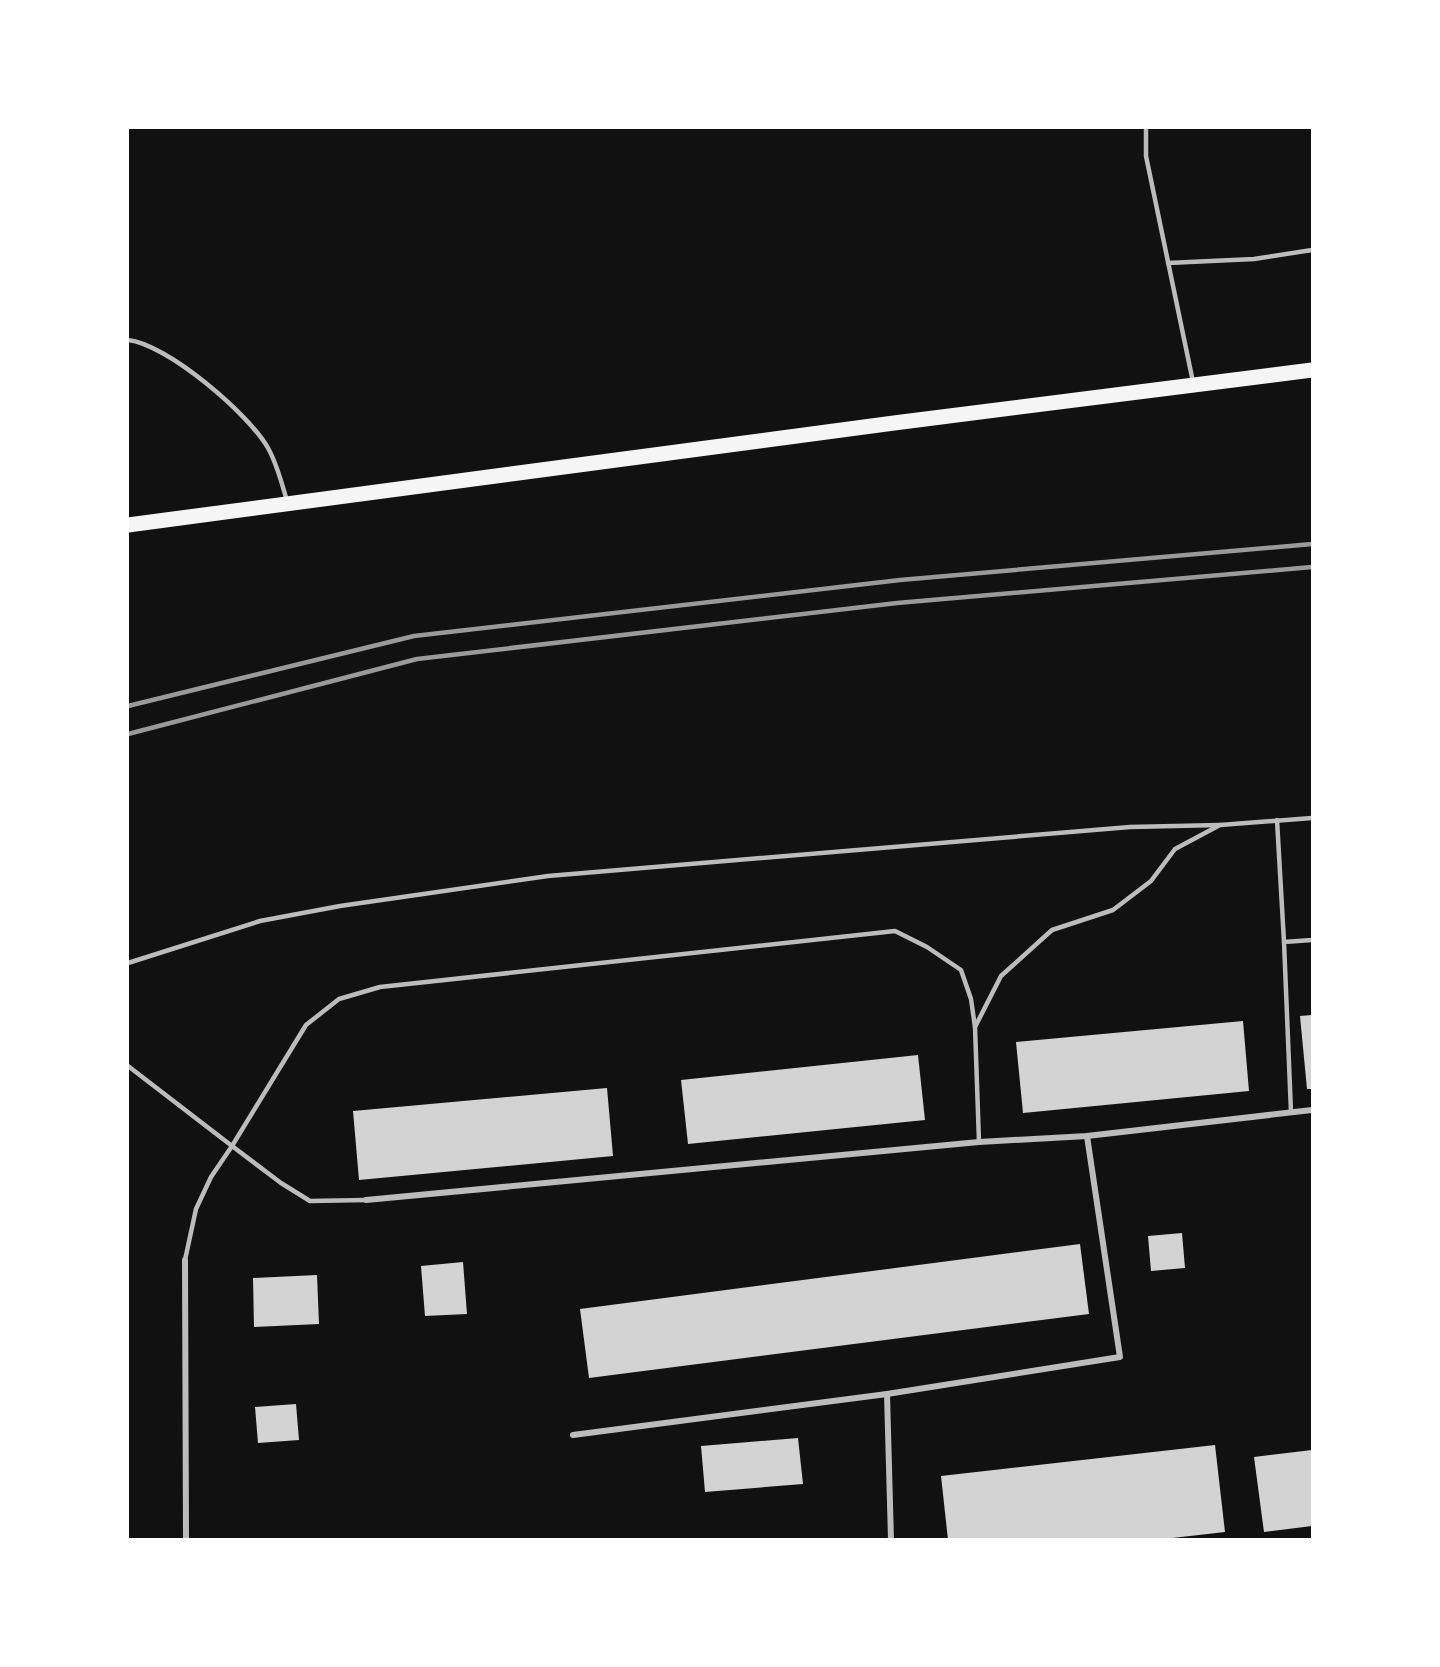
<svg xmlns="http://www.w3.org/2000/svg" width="1440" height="1667" viewBox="0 0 1440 1667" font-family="Literata,serif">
<rect width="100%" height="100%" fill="#111"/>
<g fill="#d3d3d3">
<path d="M1312 1015V1089H1307L1300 1016Z"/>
<path d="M1243 1021 1249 1091 1023 1113 1016 1042Z"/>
<path d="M918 1055 925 1120 688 1144 681 1080Z"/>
<path d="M607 1088 613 1156 359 1180 353 1111Z"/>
<path d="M1182 1233 1185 1268 1151 1271 1148 1236Z"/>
<path d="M1080 1244 1089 1314 589 1378 580 1309Z"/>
<path d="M463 1262 467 1314 425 1316 421 1266Z"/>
<path d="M317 1275 319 1324 254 1327 253 1278Z"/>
<path d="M296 1404 299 1440 258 1443 255 1407Z"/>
<path d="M798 1438 803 1484 705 1492 701 1446Z"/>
<path d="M1215 1445 1225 1532 1155 1540H948L941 1476Z"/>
<path d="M1312 1450V1526L1264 1532 1254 1457Z"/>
</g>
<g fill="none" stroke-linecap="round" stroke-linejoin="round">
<g stroke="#bcbcbc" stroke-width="4.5">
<path d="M1146 128V156L1193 382"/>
<path d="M1168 263 1254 259 1312 250"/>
<path d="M128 340C167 344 249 414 268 448 277 464 282 484 287 501"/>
<path d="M1277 820 1284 942"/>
<path d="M128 963 260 921 340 906 548 876 1130 827 1220 825"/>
<path d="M975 1027 1001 976 1052 930 1113 910 1151 881 1175 849 1220 825 1312 818"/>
<path d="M128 1066 232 1146 211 1177 196 1209 185 1260"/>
<path d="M1291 1112 1284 942 1312 940"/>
<path d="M366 1200 310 1201 281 1183 232 1146 306 1025 339 999 380 987 895 931 927 947 961 970 971 999 975 1027 979 1142"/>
</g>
<g stroke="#bcbcbc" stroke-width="6">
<path d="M366 1200 979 1142 1087 1136 1312 1110"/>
<path d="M185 1260 186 1540"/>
<path d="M887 1394 891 1540"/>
<path d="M573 1435 887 1394 1120 1357 1087 1136"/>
</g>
<path stroke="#f5f5f5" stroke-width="15" d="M128 525 894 423 1312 370"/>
<g stroke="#9a9a9a" stroke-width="4.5">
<path d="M128 706 414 636 900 580 1312 544"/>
<path d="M128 734 417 659 897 603 1312 567"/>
</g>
</g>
<rect width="1440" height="1667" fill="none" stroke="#ffffff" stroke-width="258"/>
</svg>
